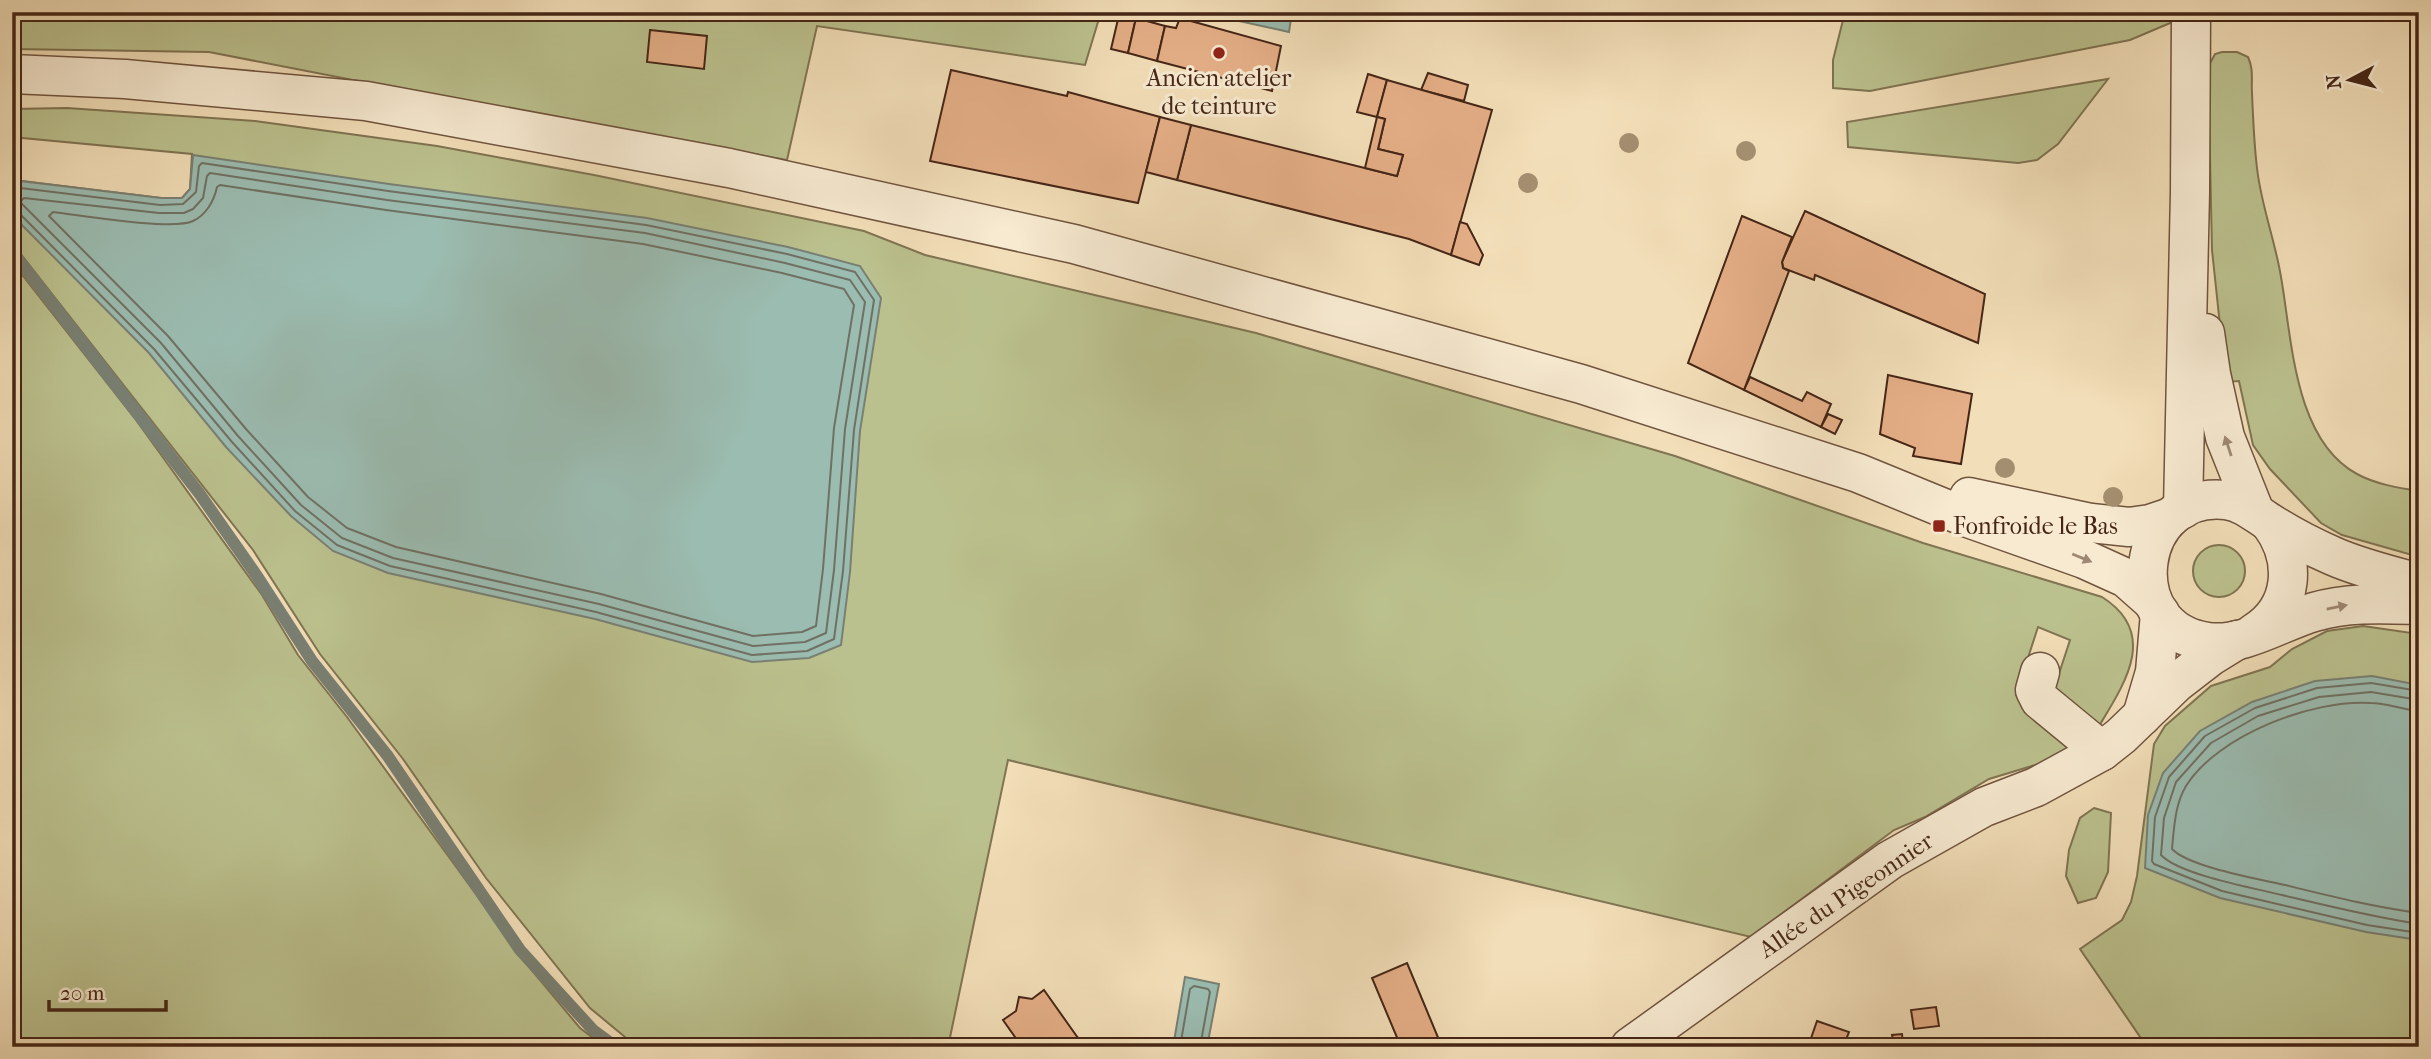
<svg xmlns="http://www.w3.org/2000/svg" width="2431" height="1059" viewBox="0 0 2431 1059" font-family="'IM FELL French Canon',serif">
<rect width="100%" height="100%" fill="#f2deb8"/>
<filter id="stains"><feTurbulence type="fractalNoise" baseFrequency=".00286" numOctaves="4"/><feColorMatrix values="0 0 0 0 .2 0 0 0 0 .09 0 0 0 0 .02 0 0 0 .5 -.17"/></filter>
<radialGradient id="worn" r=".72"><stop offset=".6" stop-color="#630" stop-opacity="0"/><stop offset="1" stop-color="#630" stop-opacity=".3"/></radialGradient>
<g fill="#bbc18e" stroke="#807452" stroke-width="2">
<path d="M12 12H1101L1085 65 817 26 787 160 420 93 209 52 12 49Z"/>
<path d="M1845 12H2182V18L2130 40 1870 91 1833 88V60Z"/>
<path d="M2222 52H2237L2248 57C2254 70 2251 80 2252 93 2253 118 2254 143 2257 168 2261 205 2275 240 2281 277 2292 339 2294 440 2357 474 2375 484 2399 488 2419 491V557L2342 535 2321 523 2270 469 2253 445 2239 381 2226 382 2212 250 2208 67 2215 54Z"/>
<path d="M2108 79 2058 144 2037 160 2018 163 1848 147 1847 122Z"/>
<path d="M67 108 255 121 437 146 594 175 864 231 925 255 1256 333 1675 456 1923 543 2102 597C2159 633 2125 683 2099 726L2053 692 2070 640 2038 627 2016 695 2074 745 2045 762 1989 779 1925 817 1894 830 1751 937 1008 760 948 1047H637L590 1008 486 878 403 759 320 654 253 550 12 243V180L161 198H182L190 189 192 154 12 137V109Z"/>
<path d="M12 262 136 420 262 595 298 655 347 717 529 967 580 1028 605 1047H12Z"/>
<circle cx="2219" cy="571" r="26"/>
<path d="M2363 626 2419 634V1047H2147L2080 949 2122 920 2131 902 2137 876 2154 744 2165 726 2211 686 2270 667 2292 649 2327 631Z"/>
<path d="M2094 808 2111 813 2108 872 2096 898 2078 903 2066 876 2069 850 2080 818Z"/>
</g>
<g fill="#9bbcb1" stroke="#798073" stroke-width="2">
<path d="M1198 12H1292L1289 32Z"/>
<path d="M193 155 389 184 647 218 788 247 860 266 881 298 860 431 850 572 841 645 809 658 752 662 595 619 388 573 333 551 291 516 226 447 149 353 12 215V180L161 198H182L190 189Z"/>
<path d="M2372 676 2419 685V940L2366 932 2220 898 2145 868 2148 815 2163 773 2200 731 2252 702 2315 681Z"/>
<path d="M1185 977 1219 984 1207 1047H1173Z"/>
</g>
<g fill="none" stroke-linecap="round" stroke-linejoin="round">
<g stroke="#707164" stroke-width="2">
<path d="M210 173 387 200 645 233 785 263 850 280 865 302 845 429 834 570 826 633 805 642 753 646 599 604 393 558 342 538 301 505 238 436 161 343 20 202 24 198 159 213H184L193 209 203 198 207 176Z"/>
<path d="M220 185 386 210 643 244 782 273 844 289 854 305 834 428 823 569 816 626 802 632 753 636 601 594 396 547 347 528 308 497 246 429 168 336 49 216 53 212C80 215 172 231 193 221 206 215 214 201 217 187Z"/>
<path d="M12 187 160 205 183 204 196 192 199 166 202 163 388 191 646 225 787 254 855 272 874 300 854 430 843 571 834 639 807 651 752 655 596 612 390 566 337 545 295 511 232 442 154 349 20 214 12 211"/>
<path d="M2419 691 2371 683 2317 688 2255 708 2205 736 2169 777 2155 817 2152 861 2154 864 2222 891 2367 925 2419 933"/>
<path d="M2419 700 2371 692 2319 697 2258 716 2211 743 2176 782 2164 818 2161 855C2180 875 2254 888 2282 895 2328 906 2372 917 2419 924"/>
<path d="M2419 711C2403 710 2387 703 2371 703 2313 699 2218 735 2186 786 2175 804 2174 828 2172 849 2189 867 2259 879 2285 885 2330 896 2373 907 2419 913"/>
<path d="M1180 1047 1190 989 1194 986 1208 989 1210 992 1200 1047"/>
</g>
<path stroke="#798073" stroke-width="12" d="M12 251 199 493 257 576 312 661 387 755 520 950 593 1030 616 1047"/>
</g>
<g fill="#e4ae86" stroke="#452616" stroke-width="2">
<path d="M1119 15 1136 18 1128 53 1111 49Z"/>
<path d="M1136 18 1165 26 1157 61 1128 53Z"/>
<path d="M1180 18 1281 46 1272 91 1157 61 1165 26 1176 28Z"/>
<path d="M650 30 707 36 704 69 647 62Z"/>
<path d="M951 70 1067 96 1068 92 1160 117 1138 203 930 161Z"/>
<path d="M1428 73 1468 85 1464 101 1421 90Z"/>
<path d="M1368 74 1387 80 1377 117 1357 112Z"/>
<path d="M1387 80 1492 110 1451 255 1409 239 1177 180 1191 125 1397 176 1403 155 1378 149 1385 119 1377 117Z"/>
<path d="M1160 117 1191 125 1177 180 1146 172Z"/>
<path d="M1377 117 1385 119 1378 149 1403 155 1397 176 1365 168Z"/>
<path d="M1805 211 1985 294 1978 343 1815 275 1814 280 1783 268 1782 262Z"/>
<path d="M1742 216 1792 237 1782 262 1783 268 1789 271 1744 390 1688 363Z"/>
<path d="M1460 222 1467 224 1483 255 1479 265 1451 255Z"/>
<path d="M1888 375 1972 394 1961 464 1913 456 1915 448 1880 434Z"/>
<path d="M1750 377 1802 401 1807 392 1831 404 1821 427 1744 390Z"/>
<path d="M1828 414 1842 420 1835 434 1821 427Z"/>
<path d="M1407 963 1442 1047H1401L1372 978Z"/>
<path d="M1044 990 1078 1038 1072 1043 1074 1047H1022L1003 1020 1016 1011 1019 997 1032 999Z"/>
<path d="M1936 1007 1939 1026 1914 1029 1911 1010Z"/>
<path d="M1817 1021 1849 1032 1843 1047H1808Z"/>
<path d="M1902 1034 1903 1044 1894 1046 1892 1035Z"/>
<path d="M1078 1038 1084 1047H1074L1072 1043Z"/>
</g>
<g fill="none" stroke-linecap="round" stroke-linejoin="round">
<defs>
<g id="minor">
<path d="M12 74 125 79 366 101 729 168 1074 244 1581 384 1858 473 1968 518 2084 559 2126 578 2152 601"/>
<path d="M2205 333 2211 374 2225 437 2254 510"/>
<path d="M1969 497 2091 523 2129 527 2150 524 2171 517"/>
<path d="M2183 509 2190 192 2191 12"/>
<path d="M2419 583C2390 575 2360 568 2333 556 2312 547 2291 536 2272 524 2256 514 2245 503 2226 500 2134 490 2117 630 2208 642 2243 647 2280 622 2314 612 2349 602 2383 604 2419 605"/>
<path d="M2254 633C2295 608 2297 559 2270 523"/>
<path d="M2040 672 2035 690 2040 700 2102 751"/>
<path d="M2142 716 2155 672 2160 613"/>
<path d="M1630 1047 1890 860 1984 807 2036 787 2102 751 2121 736 2176 683 2211 656 2237 640"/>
</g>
</defs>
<use href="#minor" stroke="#70543e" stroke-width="41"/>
<use href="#minor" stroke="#f7ead1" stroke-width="38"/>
</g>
<g fill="#a38e6f">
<circle cx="1629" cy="143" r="10"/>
<circle cx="1746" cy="151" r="10"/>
<circle cx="1528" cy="183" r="10"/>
<circle cx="2005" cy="468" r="10"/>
<circle cx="2113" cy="497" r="10"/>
</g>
<defs><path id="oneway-solid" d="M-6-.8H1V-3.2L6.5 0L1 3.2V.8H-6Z" transform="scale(1.75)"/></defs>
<g fill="#9e8874">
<use href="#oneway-solid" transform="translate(2228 446) rotate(-108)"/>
<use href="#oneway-solid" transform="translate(2082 558) rotate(22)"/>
<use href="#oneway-solid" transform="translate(2337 607) rotate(-11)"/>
</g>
<g fill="#8f2418" stroke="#f7ead1" stroke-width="2.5">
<circle cx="1219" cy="53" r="7"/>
<rect x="1932" y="519" width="14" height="14" rx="3.5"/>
</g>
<g text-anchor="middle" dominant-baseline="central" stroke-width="6" stroke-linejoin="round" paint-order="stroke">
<g font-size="24" fill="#452616" stroke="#f7ead1">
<text x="1219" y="78">Ancien atelier<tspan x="1219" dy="28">de teinture</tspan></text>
<text x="1953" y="526" text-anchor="start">Fonfroide le Bas</text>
</g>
<g font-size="24" fill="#452616" stroke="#f7ead1">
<text transform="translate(1846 895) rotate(-34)">Allée du Pigeonnier</text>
</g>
</g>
<rect width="2431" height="1059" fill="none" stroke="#f2deb8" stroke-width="42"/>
<rect x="14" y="14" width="2403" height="1031" fill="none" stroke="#452616" stroke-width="3.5"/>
<rect x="21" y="21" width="2389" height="1017" fill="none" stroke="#452616" stroke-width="2"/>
<g transform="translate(2350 80) rotate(263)" stroke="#f7ead1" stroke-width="5" paint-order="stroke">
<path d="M0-5L12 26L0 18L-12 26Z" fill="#452616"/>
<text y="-10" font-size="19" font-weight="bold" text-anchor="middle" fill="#452616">N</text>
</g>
<path d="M49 1000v10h117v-10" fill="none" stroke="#452616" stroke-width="3.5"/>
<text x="60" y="1000" font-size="21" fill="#452616" stroke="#f7ead1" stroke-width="5" paint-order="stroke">20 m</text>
<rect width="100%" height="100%" filter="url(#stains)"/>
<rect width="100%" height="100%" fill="url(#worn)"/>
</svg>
